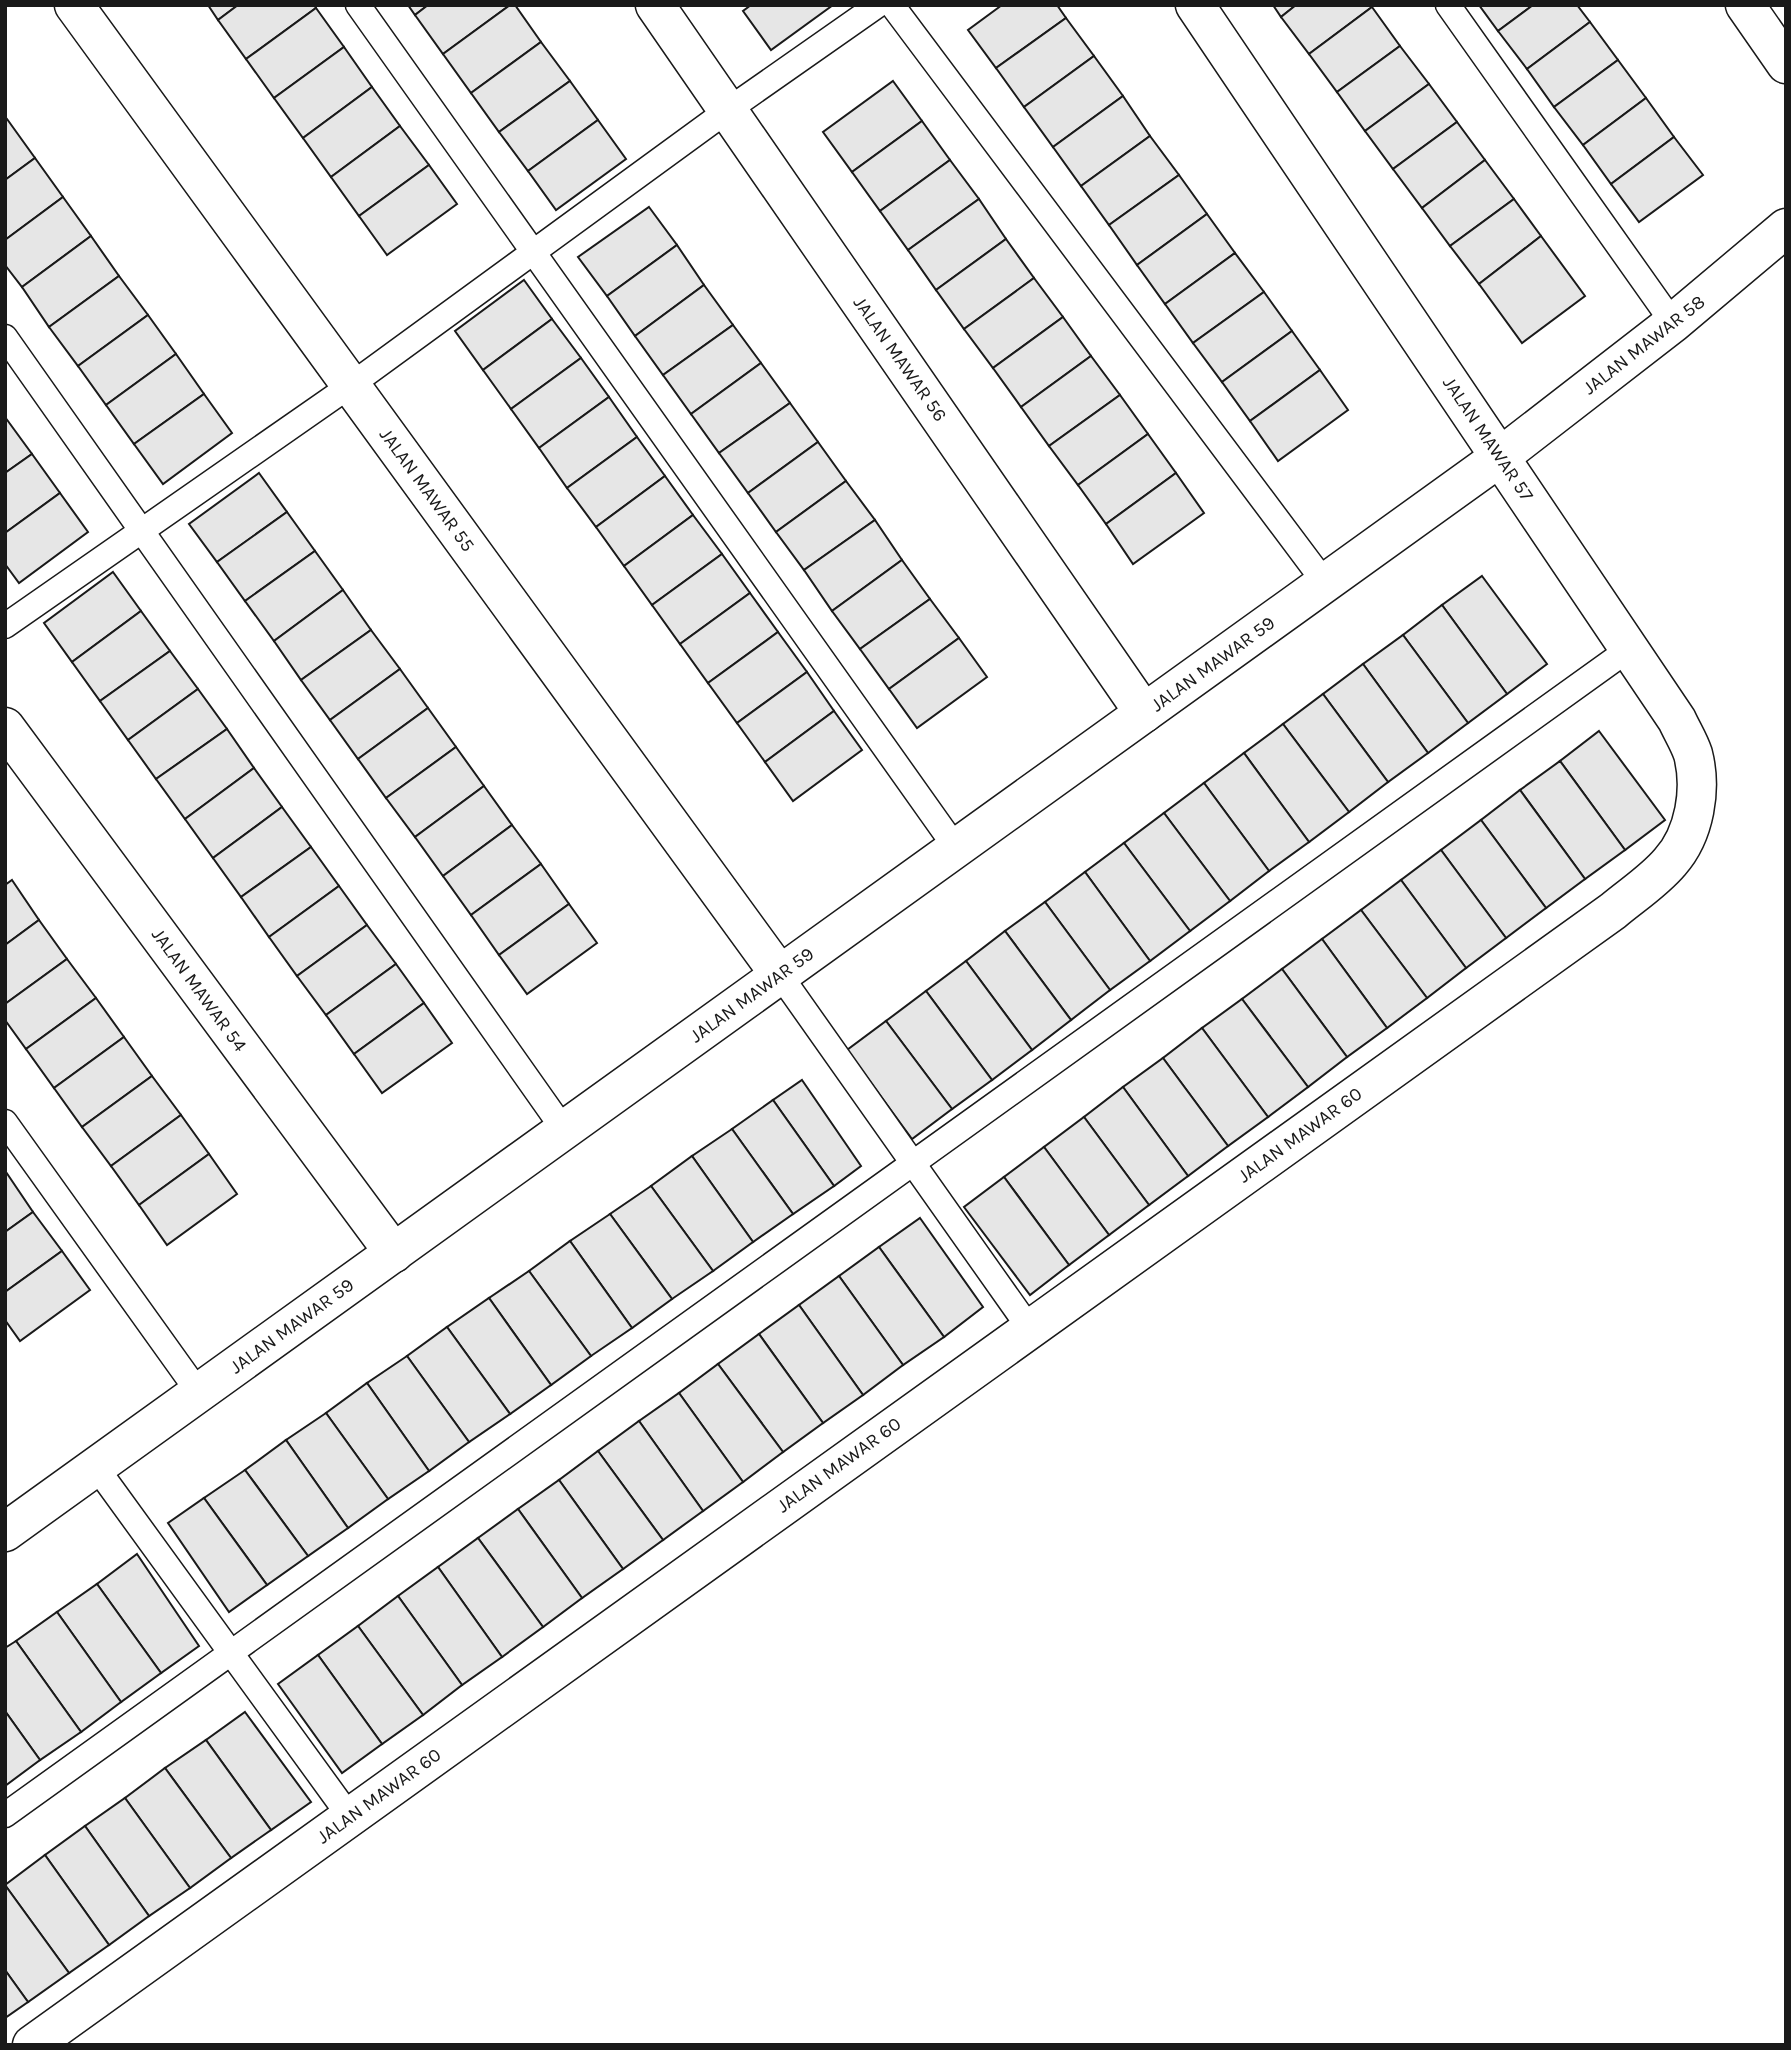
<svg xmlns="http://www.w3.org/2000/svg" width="1791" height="2050" viewBox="0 0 1791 2050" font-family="Karla,sans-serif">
<rect width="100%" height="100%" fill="#fff"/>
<g fill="#e6e6e6" stroke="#1a1a1a" stroke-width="2">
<path d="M208 5H238L218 20Z"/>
<path d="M238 5H314L316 8 246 59 218 20Z"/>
<path d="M408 5H428L415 15Z"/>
<path d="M428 5H510L443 54 415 15Z"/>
<path d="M510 5H515L541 42 471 93 443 54Z"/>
<path d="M751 5H833L771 50 743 11Z"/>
<path d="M1002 5H1057L1066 18 996 68 968 30Z"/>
<path d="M1273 5H1296L1281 17Z"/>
<path d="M1296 5H1371L1372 7 1309 54 1281 17Z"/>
<path d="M1479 5H1533L1498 31Z"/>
<path d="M1533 5H1577L1590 22 1527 69 1498 31Z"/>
<path d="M1372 7 1400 46 1337 92 1309 54Z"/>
<path d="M316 8 344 47 274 98 246 59Z"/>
<path d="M1066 18 1094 56 1024 107 996 68Z"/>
<path d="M1590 22 1618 60 1554 107 1527 69Z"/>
<path d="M541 42 570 81 499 132 471 93Z"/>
<path d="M1400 46 1429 84 1365 131 1337 92Z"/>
<path d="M344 47 372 87 303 138 274 98Z"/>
<path d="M1094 56 1123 96 1053 147 1024 107Z"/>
<path d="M1618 60 1646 98 1583 145 1554 107Z"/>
<path d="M570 81 598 120 528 171 499 132Z"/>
<path d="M893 81 922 121 852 172 823 132Z"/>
<path d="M1429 84 1457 122 1393 169 1365 131Z"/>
<path d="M372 87 400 126 331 177 303 138Z"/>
<path d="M1123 96 1150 136 1081 186 1053 147Z"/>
<path d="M1646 98 1674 137 1611 184 1583 145Z"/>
<path d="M7 119 35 158 5 180V120Z"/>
<path d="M598 120 626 159 556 210 528 171Z"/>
<path d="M922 121 950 160 880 211 852 172Z"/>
<path d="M1457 122 1485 160 1422 208 1393 169Z"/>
<path d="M400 126 429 165 359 216 331 177Z"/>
<path d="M1150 136 1179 175 1109 225 1081 186Z"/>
<path d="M1674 137 1703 175 1639 222 1611 184Z"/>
<path d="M35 158 63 197 5 240V180Z"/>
<path d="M950 160 979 199 908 250 880 211Z"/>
<path d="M1485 160 1514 199 1450 246 1422 208Z"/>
<path d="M429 165 457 204 387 255 359 216Z"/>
<path d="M1179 175 1207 214 1137 265 1109 225Z"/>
<path d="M63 197 91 236 22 287 5 265V240Z"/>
<path d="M979 199 1006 239 936 290 908 250Z"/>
<path d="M1514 199 1541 236 1479 284 1450 246Z"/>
<path d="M649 207 677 245 607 296 578 257Z"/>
<path d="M1207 214 1235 253 1165 304 1137 265Z"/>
<path d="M91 236 119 276 49 327 22 287Z"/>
<path d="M1541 236 1585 296 1522 343 1479 284Z"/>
<path d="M1006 239 1034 278 964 329 936 290Z"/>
<path d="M677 245 704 285 635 336 607 296Z"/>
<path d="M1235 253 1264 292 1193 343 1165 304Z"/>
<path d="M119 276 148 315 78 366 49 327Z"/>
<path d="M1034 278 1063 317 993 368 964 329Z"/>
<path d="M524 280 552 319 483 370 455 331Z"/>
<path d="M704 285 733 325 663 375 635 336Z"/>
<path d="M1264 292 1292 331 1222 382 1193 343Z"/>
<path d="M148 315 176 354 106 405 78 366Z"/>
<path d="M1063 317 1091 356 1021 407 993 368Z"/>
<path d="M552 319 581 358 511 409 483 370Z"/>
<path d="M733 325 761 363 691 414 663 375Z"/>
<path d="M1292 331 1320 370 1250 421 1222 382Z"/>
<path d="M176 354 204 394 134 444 106 405Z"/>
<path d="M1091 356 1120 395 1049 446 1021 407Z"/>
<path d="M581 358 609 397 539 448 511 409Z"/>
<path d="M761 363 790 403 719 453 691 414Z"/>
<path d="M1320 370 1348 410 1278 461 1250 421Z"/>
<path d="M204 394 232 433 163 484 134 444Z"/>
<path d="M1120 395 1148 434 1078 485 1049 446Z"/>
<path d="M609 397 637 437 567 488 539 448Z"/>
<path d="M790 403 818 442 748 493 719 453Z"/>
<path d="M5 417 32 454 5 473Z"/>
<path d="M1148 434 1176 473 1106 524 1078 485Z"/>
<path d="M637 437 665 476 596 527 567 488Z"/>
<path d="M818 442 846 481 776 532 748 493Z"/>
<path d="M32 454 60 493 5 533V473Z"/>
<path d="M259 473 287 512 217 562 189 524Z"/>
<path d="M1176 473 1204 513 1133 564 1106 524Z"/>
<path d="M665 476 693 515 624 566 596 527Z"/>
<path d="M846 481 875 520 804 570 776 532Z"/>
<path d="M60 493 88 532 19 583 5 564V533Z"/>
<path d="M287 512 315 551 245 601 217 562Z"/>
<path d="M693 515 722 554 652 605 624 566Z"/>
<path d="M875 520 902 560 832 611 804 570Z"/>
<path d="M315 551 343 590 274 641 245 601Z"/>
<path d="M722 554 750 593 680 644 652 605Z"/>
<path d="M902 560 930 599 860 649 832 611Z"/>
<path d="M113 572 141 611 72 662 44 623Z"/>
<path d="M1482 576 1547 664 1507 694 1442 605Z"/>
<path d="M343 590 371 630 301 680 274 641Z"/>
<path d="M750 593 778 632 708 683 680 644Z"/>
<path d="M930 599 959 638 889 689 860 649Z"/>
<path d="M1442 605 1507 694 1468 723 1403 635Z"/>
<path d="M141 611 170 651 100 701 72 662Z"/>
<path d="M371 630 400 669 330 720 301 680Z"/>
<path d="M778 632 807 672 737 723 708 683Z"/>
<path d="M1403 635 1468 723 1428 753 1363 664Z"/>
<path d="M959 638 987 677 917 728 889 689Z"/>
<path d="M170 651 198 689 128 740 100 701Z"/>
<path d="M1363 664 1428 753 1388 782 1323 694Z"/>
<path d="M400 669 428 708 358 759 330 720Z"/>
<path d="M807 672 834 711 765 762 737 723Z"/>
<path d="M198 689 227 729 156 779 128 740Z"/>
<path d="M1323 694 1388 782 1349 812 1283 724Z"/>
<path d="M428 708 456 747 386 798 358 759Z"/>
<path d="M834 711 862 750 793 801 765 762Z"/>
<path d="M1283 724 1349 812 1309 842 1244 753Z"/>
<path d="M227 729 254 768 185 819 156 779Z"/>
<path d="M1599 731 1665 820 1625 850 1560 761Z"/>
<path d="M456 747 484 786 415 837 386 798Z"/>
<path d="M1244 753 1309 842 1269 871 1204 783Z"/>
<path d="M1560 761 1625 850 1585 879 1520 790Z"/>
<path d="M254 768 282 807 213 858 185 819Z"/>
<path d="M1204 783 1269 871 1230 901 1164 813Z"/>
<path d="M484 786 512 825 443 876 415 837Z"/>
<path d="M1520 790 1585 879 1546 908 1481 820Z"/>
<path d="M282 807 311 847 241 897 213 858Z"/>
<path d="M1164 813 1230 901 1190 931 1124 843Z"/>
<path d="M1481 820 1546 908 1506 938 1441 850Z"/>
<path d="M512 825 541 864 471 915 443 876Z"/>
<path d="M1124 843 1190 931 1150 961 1085 872Z"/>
<path d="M311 847 339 886 269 937 241 897Z"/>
<path d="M1441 850 1506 938 1466 968 1401 880Z"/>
<path d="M541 864 569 904 499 955 471 915Z"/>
<path d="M1085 872 1150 961 1110 990 1045 902Z"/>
<path d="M12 880 39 920 5 945V885Z"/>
<path d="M1401 880 1466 968 1427 998 1361 910Z"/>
<path d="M339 886 367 925 297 976 269 937Z"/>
<path d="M1045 902 1110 990 1071 1020 1005 931Z"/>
<path d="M569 904 597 943 527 994 499 955Z"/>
<path d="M1361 910 1427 998 1387 1028 1322 939Z"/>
<path d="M39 920 67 959 5 1004V945Z"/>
<path d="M367 925 396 964 326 1015 297 976Z"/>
<path d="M1005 931 1071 1020 1032 1050 966 961Z"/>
<path d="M1322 939 1387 1028 1347 1057 1282 969Z"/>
<path d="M67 959 96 998 26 1049 5 1020V1004Z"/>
<path d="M966 961 1032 1050 992 1080 926 991Z"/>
<path d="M396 964 424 1003 354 1054 326 1015Z"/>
<path d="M1282 969 1347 1057 1308 1087 1242 999Z"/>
<path d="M926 991 992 1080 952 1109 886 1021Z"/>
<path d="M96 998 124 1037 54 1088 26 1049Z"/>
<path d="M1242 999 1308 1087 1268 1117 1202 1028Z"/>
<path d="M424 1003 452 1043 382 1093 354 1054Z"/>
<path d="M886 1021 952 1109 912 1139 847 1050Z"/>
<path d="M1202 1028 1268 1117 1228 1146 1163 1058Z"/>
<path d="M124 1037 152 1076 82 1127 54 1088Z"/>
<path d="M1163 1058 1228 1146 1188 1176 1123 1087Z"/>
<path d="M152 1076 181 1115 111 1166 82 1127Z"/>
<path d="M802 1080 861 1166 834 1186 773 1100Z"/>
<path d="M1123 1087 1188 1176 1149 1205 1084 1117Z"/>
<path d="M773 1100 834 1186 793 1214 732 1129Z"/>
<path d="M181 1115 209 1154 139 1205 111 1166Z"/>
<path d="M1084 1117 1149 1205 1109 1235 1044 1147Z"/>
<path d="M732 1129 793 1214 753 1242 692 1156Z"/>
<path d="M1044 1147 1109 1235 1069 1265 1004 1177Z"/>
<path d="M209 1154 237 1194 167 1245 139 1205Z"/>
<path d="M692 1156 753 1242 713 1271 651 1186Z"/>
<path d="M6 1172 33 1212 5 1232V1172Z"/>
<path d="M1004 1177 1069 1265 1030 1295 964 1207Z"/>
<path d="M651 1186 713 1271 672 1299 610 1214Z"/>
<path d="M33 1212 62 1251 5 1292V1232Z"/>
<path d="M610 1214 672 1299 632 1328 570 1241Z"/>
<path d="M920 1218 983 1307 944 1337 879 1247Z"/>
<path d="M570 1241 632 1328 591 1356 529 1271Z"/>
<path d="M879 1247 944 1337 903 1365 839 1276Z"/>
<path d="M62 1251 90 1290 20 1341 5 1320V1292Z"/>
<path d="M529 1271 591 1356 551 1385 489 1298Z"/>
<path d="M839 1276 903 1365 863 1395 799 1305Z"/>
<path d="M489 1298 551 1385 510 1414 447 1327Z"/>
<path d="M799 1305 863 1395 823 1423 759 1334Z"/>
<path d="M447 1327 510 1414 469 1442 407 1356Z"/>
<path d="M759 1334 823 1423 783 1452 718 1364Z"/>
<path d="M407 1356 469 1442 429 1471 367 1383Z"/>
<path d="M718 1364 783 1452 743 1482 679 1393Z"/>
<path d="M367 1383 429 1471 388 1499 326 1413Z"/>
<path d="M679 1393 743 1482 703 1511 639 1421Z"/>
<path d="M326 1413 388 1499 348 1528 286 1440Z"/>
<path d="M639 1421 703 1511 663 1540 598 1451Z"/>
<path d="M286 1440 348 1528 308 1556 245 1470Z"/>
<path d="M598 1451 663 1540 623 1569 559 1480Z"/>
<path d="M245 1470 308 1556 267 1585 204 1498Z"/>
<path d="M559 1480 623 1569 582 1598 518 1509Z"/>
<path d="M204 1498 267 1585 229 1612 168 1523Z"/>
<path d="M518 1509 582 1598 543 1627 478 1538Z"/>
<path d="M478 1538 543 1627 502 1657 438 1567Z"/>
<path d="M137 1554 199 1646 161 1673 97 1584Z"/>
<path d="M438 1567 502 1657 462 1685 398 1596Z"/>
<path d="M97 1584 161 1673 121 1702 57 1612Z"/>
<path d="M398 1596 462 1685 423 1715 358 1626Z"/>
<path d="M57 1612 121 1702 81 1732 16 1641Z"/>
<path d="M358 1626 423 1715 382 1744 318 1655Z"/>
<path d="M16 1641 81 1732 40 1760 5 1711V1648Z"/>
<path d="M318 1655 382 1744 342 1773 278 1684Z"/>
<path d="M5 1711 40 1760 5 1786Z"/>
<path d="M245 1712 311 1802 271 1830 206 1740Z"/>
<path d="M206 1740 271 1830 231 1858 165 1768Z"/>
<path d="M165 1768 231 1858 190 1888 125 1798Z"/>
<path d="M125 1798 190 1888 149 1916 85 1826Z"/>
<path d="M85 1826 149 1916 109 1945 45 1855Z"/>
<path d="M45 1855 109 1945 69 1973 5 1885Z"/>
<path d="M5 1885 69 1973 28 2002 5 1970Z"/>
<path d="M5 1970 28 2002 5 2018Z"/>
</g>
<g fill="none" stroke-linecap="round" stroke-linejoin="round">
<defs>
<g id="service">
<path d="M358 5 956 848"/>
<path d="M892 5 1325 583"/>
<path d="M1448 5 1673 323"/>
<path d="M5 337 564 1130"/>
<path d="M5 626 351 385 728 110 878 5"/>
<path d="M780 975 1030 1329"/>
<path d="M5 1122 199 1393"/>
<path d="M96 1467 350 1817"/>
<path d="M5 1815 1629 649"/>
</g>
<g id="minor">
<path d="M74 5 780 975"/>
<path d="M655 5 1144 713"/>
<path d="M1745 5 1786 64"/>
<path d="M5 727 394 1253"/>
<path d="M5 1532 1500 457 1673 323 1786 228"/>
<path d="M32 2045 1613 911C1632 895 1654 881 1670 862 1695 834 1702 789 1693 754 1689 742 1682 731 1677 720L1195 5"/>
</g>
</defs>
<use href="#service" stroke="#1a1a1a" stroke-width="27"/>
<use href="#minor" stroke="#1a1a1a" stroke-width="41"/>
<use href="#service" stroke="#fff" stroke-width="24"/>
<use href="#minor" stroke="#fff" stroke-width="38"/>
</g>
<g text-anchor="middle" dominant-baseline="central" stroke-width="5" stroke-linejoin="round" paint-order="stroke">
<g font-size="19" fill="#1a1a1a" stroke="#fff">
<text transform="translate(1644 345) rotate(-38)">JALAN MAWAR 58</text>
<text transform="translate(900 359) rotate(55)">JALAN MAWAR 56</text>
<text transform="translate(1488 439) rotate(56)">JALAN MAWAR 57</text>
<text transform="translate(427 490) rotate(54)">JALAN MAWAR 55</text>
<text transform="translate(1213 664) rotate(-36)">JALAN MAWAR 59</text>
<text transform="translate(199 990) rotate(54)">JALAN MAWAR 54</text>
<text transform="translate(752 995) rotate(-36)">JALAN MAWAR 59</text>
<text transform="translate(1300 1135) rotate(-36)">JALAN MAWAR 60</text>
<text transform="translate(292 1326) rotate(-36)">JALAN MAWAR 59</text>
<text transform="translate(839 1465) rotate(-36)">JALAN MAWAR 60</text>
<text transform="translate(379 1796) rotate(-36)">JALAN MAWAR 60</text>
</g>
</g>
<rect width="1791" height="2050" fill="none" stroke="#1a1a1a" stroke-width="14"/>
</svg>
